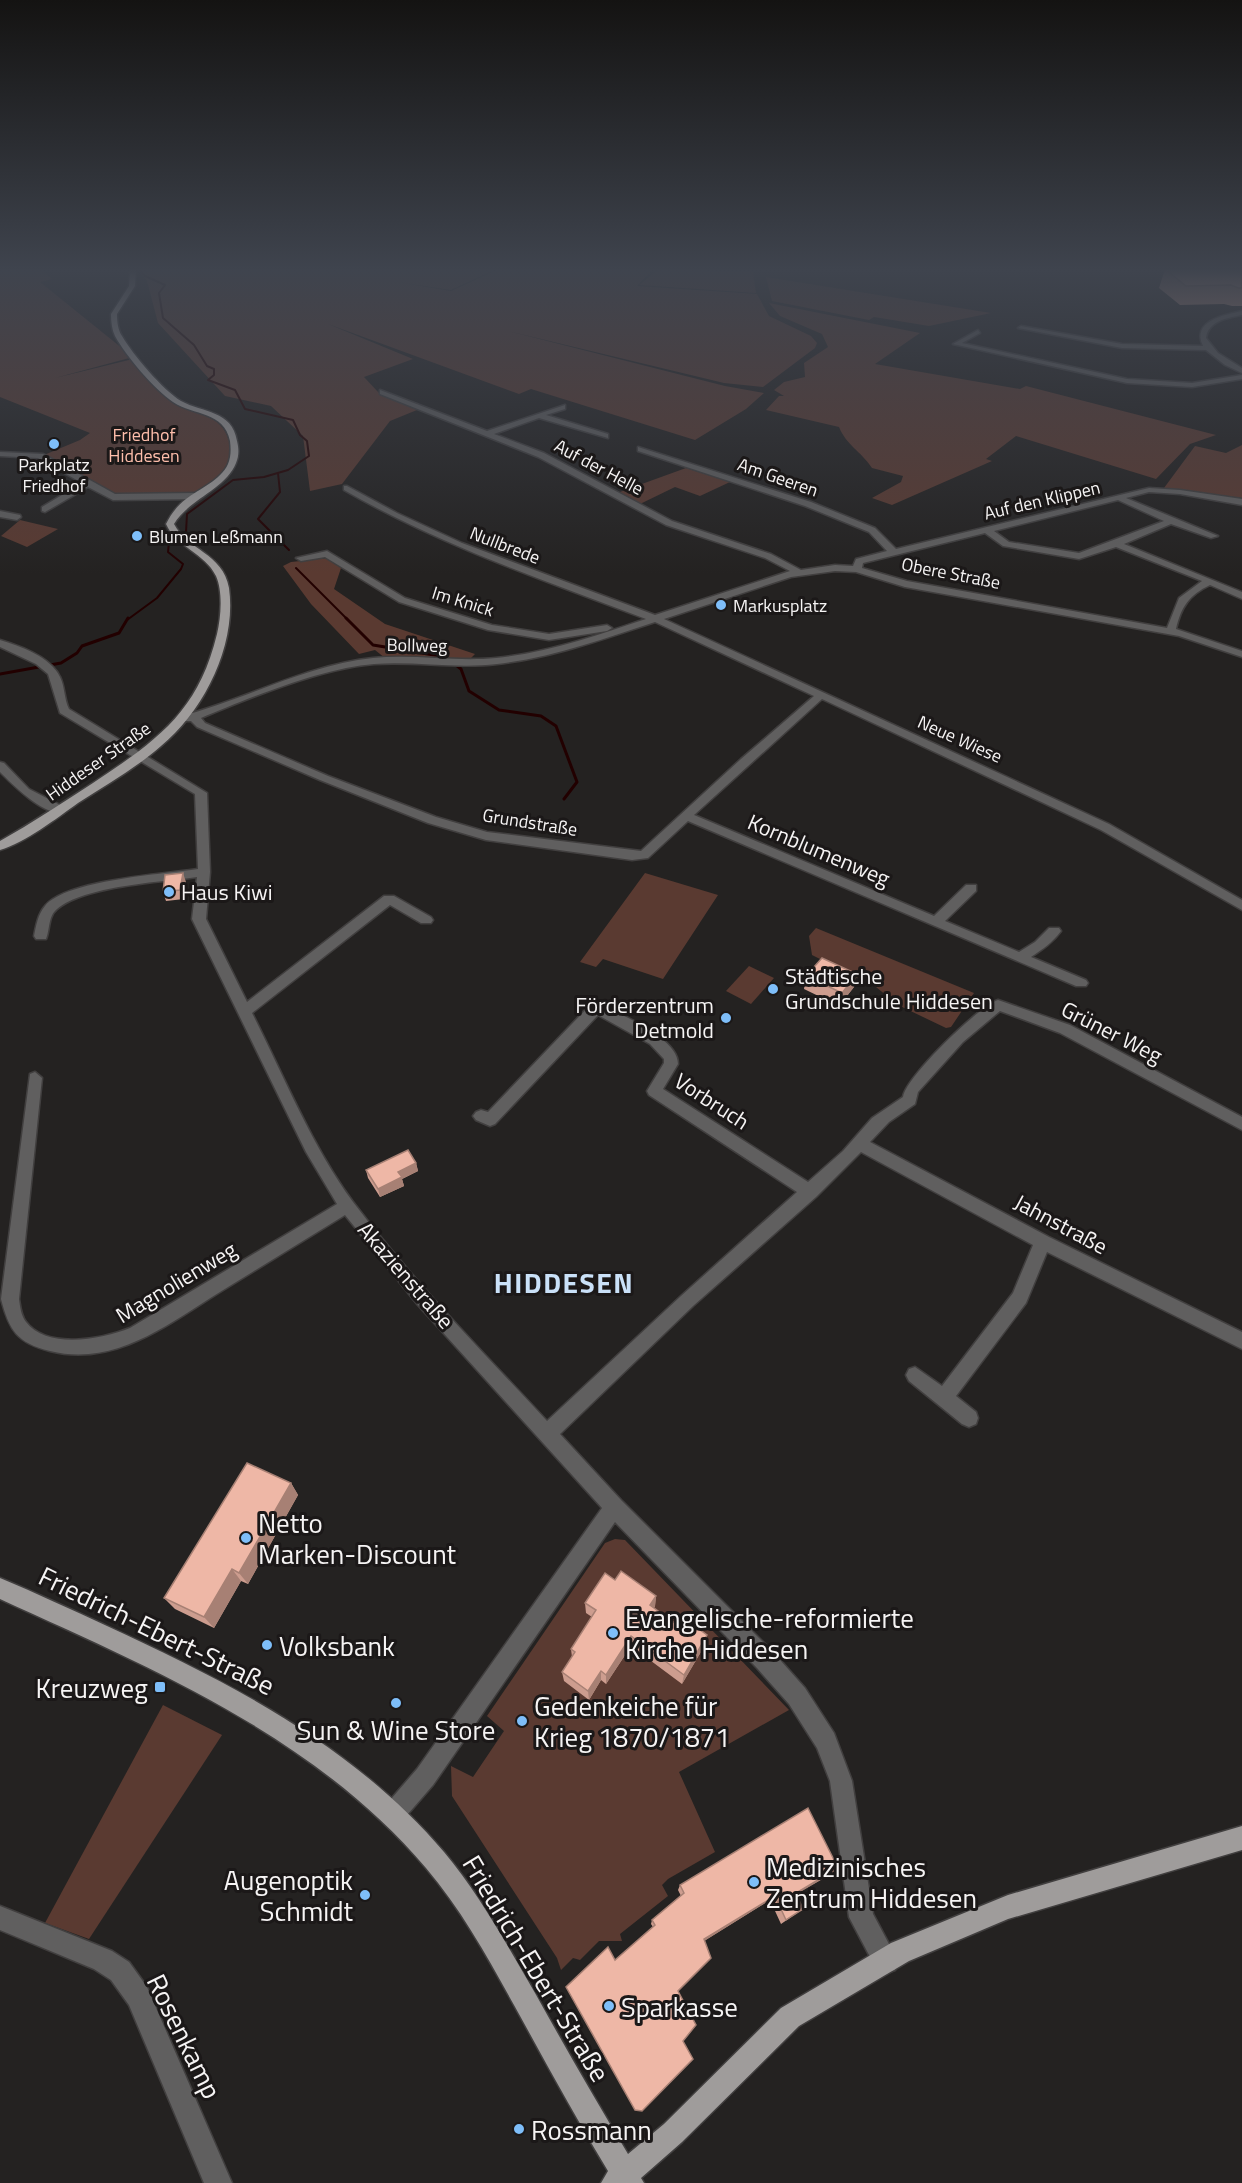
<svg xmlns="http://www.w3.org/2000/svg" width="1242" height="2183" viewBox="0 0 1242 2183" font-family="'Titillium Web',sans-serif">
<rect width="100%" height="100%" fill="#242221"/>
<g fill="#5a3a31">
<path d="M0 269H40L52 279 40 282 133 357 55 378 133 359C145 372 160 394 176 403 209 421 226 413 233 457L224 472 195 494 114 495 44 455 80 440 90 433 0 397Z"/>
<path d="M138 269H496L451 290 397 282 451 291 499 269H653L637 286 757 294 769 316 811 336 817 343 815 348 763 387 724 383 508 331 725 386 764 393 746 409 695 440 531 389 519 394 328 324 413 359 364 377 379 393 417 410 390 421 342 484 310 491 303 436 271 406 225 396 158 323 147 281Z"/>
<path d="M659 269 753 272 756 293 639 285Z"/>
<path d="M766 277 991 313 929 326 874 317 869 320 772 301Z"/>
<path d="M769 303 920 333 875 364 1020 389 1026 386 1216 435 1190 444 1156 479 1016 436 986 459 992 461 892 505 872 498 901 482 903 476 872 468C860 450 847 446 839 427L766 410 779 396H784L774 390 784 382 805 377 804 363 828 347 822 334 780 316Z"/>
<path d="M1242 445V498L1164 488 1195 446 1226 453Z"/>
<path d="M686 468 730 482 700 496 675 487 640 504 617 493Z"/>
<path d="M20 520 58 529 27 547 1 536Z"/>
<path d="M328 558 341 568 334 589 385 624 475 654 470 659 385 658 375 650 359 654 311 604 283 566 291 562Z"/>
<path d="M645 873 718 895 663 979 603 959 596 967 580 962Z"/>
<path d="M816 928 974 993 951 1027 946 1028 898 1005 876 987 812 955 809 936Z"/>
<path d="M749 966 774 978 751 1004 726 991Z"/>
<path d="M615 1539 625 1540 789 1710 679 1772 715 1852 668 1879 662 1885 668 1896 620 1934 622 1941H599L580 1960 573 1958 561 1970 557 1958 452 1796 451 1766 473 1777 504 1731 487 1716 605 1543Z"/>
<path d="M163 1705 222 1735 89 1939 45 1923Z"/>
</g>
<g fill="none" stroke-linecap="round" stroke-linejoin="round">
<g stroke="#200" stroke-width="2">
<path d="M278 473 280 492 258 519 289 550"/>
<path d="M296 568 348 620"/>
<path d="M127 620 157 598 181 569 183 564 168 552 169 542 186 532 187 514 233 480 264 477 288 470 309 456 307 441 300 435 293 420 245 409 235 390 208 380 214 375V369L207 366 194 345 163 318 159 293 165 285 145 276 138 269"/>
</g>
<g stroke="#200" stroke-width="3">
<path d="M346 618 373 645 446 657 461 669 469 691 499 710 541 716 556 726 577 782 564 799"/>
<path d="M0 674 61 663 77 653 82 646 119 633 128 618"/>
</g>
<defs>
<g id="minor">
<path d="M1242 311V315C1227 318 1208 321 1206 338L1218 353 1242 368V373L1225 365 1206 350 1122 348 1018 328 1021 326 1122 344 1203 346C1191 321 1224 315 1242 311Z"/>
<path d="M978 330 980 333 962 343 1127 379 1192 383 1242 375V379L1192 387 1127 383 953 344Z"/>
<path d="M380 390 487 431 565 405V409L546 415 608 434V438L539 418 494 434 544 453 672 521 771 554 801 570 835 565 853 566 856 559 887 551 869 532 805 506 638 451V447L811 502 875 528 896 549 1149 488 1180 490 1242 499V505L1180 494 1149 492 1126 498 1218 536 1211 538 1171 524 1124 544 1242 592V599L1210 585C1189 595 1181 607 1176 629L1242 651V657L1179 636 905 587 856 572 835 571 791 577 664 619 1109 824 1242 900V910L1101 830 822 699 694 815 934 916 966 885H976V891L945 921 1019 952 1035 942 1049 928H1059L1061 931C1053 942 1043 949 1031 957L1086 980 1088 983 1086 986H1076L688 821 648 858 632 860 486 840 428 823 320 780 197 727 191 721H177V717C243 701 305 665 373 658 414 654 456 662 496 658 548 653 597 635 646 619 543 580 440 545 344 490V486H347L397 513 462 543 655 615 790 571 765 558 666 525 538 457 380 394ZM1118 500 1164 521 1079 553 1009 542 994 531ZM985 533 1003 546 1079 559 1116 547 1202 581 1179 598 1167 628 907 581 862 568 863 563ZM655 622 814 696 741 759 641 851 487 832 436 817 328 776 205 723 201 718C249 698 322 668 374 664 415 661 456 669 497 664 551 658 603 639 655 622Z"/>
<path d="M0 452 43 454 115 494 198 493 202 496 198 499 113 500 88 487 45 512 42 511V507L82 483 38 458 0 456Z"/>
<path d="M0 511 20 515 21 517 17 520 0 517Z"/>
<path d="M327 551 405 598 492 625 549 634 607 625 612 628 607 631 549 640 488 630 399 602 325 557 301 561 296 558Z"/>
<path d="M0 640C20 646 51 657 60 677 65 687 64 699 69 709L207 793 210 872 206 919 247 1002 384 896H394L431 917 433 920 431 923H421L390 905 252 1013C284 1076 311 1145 353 1202 412 1280 481 1350 547 1421L681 1296 797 1192 649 1095 647 1091 664 1063V1059L650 1044 598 1015 495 1124 490 1126 476 1120 473 1116 476 1112 481 1110 488 1112 591 1004H601C622 1016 678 1038 678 1064L663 1089 808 1182 843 1151 872 1118 903 1097C905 1078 979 1006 998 1000L1070 1025 1242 1117V1130L1060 1033 1000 1011 963 1042 918 1092 915 1104 889 1122 870 1142 1049 1237 1242 1332V1349L1047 1252 1026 1303 956 1396 976 1412 978 1418 976 1424 969 1427 962 1424 909 1381 906 1375 909 1369 915 1367 942 1386 1013 1293 1033 1245 861 1152 816 1197 693 1306 560 1434 621 1500 773 1652 805 1688 834 1733 852 1781 873 1914 898 1961 895 1970 886 1973 877 1970 849 1917 830 1781 817 1748 789 1704 757 1668 615 1522 433 1785 401 1822 393 1826 385 1822 381 1814 385 1806 417 1769 602 1508 418 1305 345 1215C306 1239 267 1263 228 1287 173 1320 118 1368 50 1351 17 1343 9 1330 1 1299L30 1074 35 1072 42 1078 19 1299C20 1306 21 1316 26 1322 47 1350 103 1339 130 1328L337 1204 306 1152 192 919 197 877C161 882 84 886 57 909 48 916 50 930 46 939H36L34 936C36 926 38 914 45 906 66 880 164 874 198 869L195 794 60 713 48 674 36 664 0 647Z"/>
<path d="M0 762 4 763 29 789 64 807V813C44 816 13 785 0 772Z"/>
<path d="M0 1906 112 1951 129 1962 147 1987 232 2183H204L129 2005 111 1980 94 1969 0 1930Z"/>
</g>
<g id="major">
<path d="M130 269H136L135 286 117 314C117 322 118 330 122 336 133 355 163 390 181 401 203 413 232 410 237 441 239 449 239 456 236 463 226 489 189 499 174 524 187 550 223 553 229 588 237 645 204 711 161 746 136 768 106 785 78 803 57 818 25 843 0 850V841C32 823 62 803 93 783 156 741 198 713 217 634 221 617 223 592 216 576 205 553 176 547 166 524 171 514 177 506 186 499 199 489 221 480 228 464 231 457 231 449 230 441 224 411 194 416 173 402 154 389 126 356 115 336 112 330 111 322 111 314L129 286Z"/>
<path d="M0 1578C36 1593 72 1610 107 1626 231 1683 355 1747 444 1852 480 1895 507 1945 535 1993 565 2047 596 2101 628 2154L664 2124 781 2008 891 1943 1008 1895 1242 1826V1850L1008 1919 909 1961 799 2026 682 2142 641 2178 644 2183H601L608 2171C575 2117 545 2061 514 2005 488 1958 461 1909 426 1868 314 1736 153 1669 0 1599Z"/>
</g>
</defs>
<use href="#minor" stroke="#413f3f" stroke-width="3"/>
<use href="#major" stroke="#413f3f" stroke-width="3"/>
<use href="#minor" fill="#605f5f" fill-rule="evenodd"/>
<use href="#major" fill="#9f9c9b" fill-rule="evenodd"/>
</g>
<g fill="#cd9d8f">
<path d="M1165 269H1242V306H1232L1224 304 1180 305 1159 288Z"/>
<path d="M186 882 184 899 166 901 163 892Z"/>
<path d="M857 974 854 987 839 1006 804 989 806 976Z"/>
<path d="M416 1163 418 1171 402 1179 404 1186 380 1197 368 1178 366 1170Z"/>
<path d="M291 1483 298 1495 248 1584 241 1581 214 1628 175 1609 164 1598Z"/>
<path d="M615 1580 656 1596 655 1606 654 1608 705 1645 682 1684 631 1646 606 1684 601 1680 589 1700 564 1681 562 1672 572 1657 571 1649 592 1617 586 1613 585 1603Z"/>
<path d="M831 1874 796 1894 803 1909 781 1924 770 1900 704 1941 615 1960 653 1927 651 1924 652 1920 681 1896 678 1890 680 1885Z"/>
</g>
<g fill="#a78074">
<path d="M183 873 186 882 184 899 180 890Z"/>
<path d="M857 974 854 987 839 1006 842 993Z"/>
<path d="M416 1163 418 1171 402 1179 404 1186 380 1197 378 1189 398 1172Z"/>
<path d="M291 1483 298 1495 248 1584 239 1573Z"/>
<path d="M232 1569 241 1581 214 1628 204 1617Z"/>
<path d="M656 1596 655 1606 649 1616 650 1605Z"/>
<path d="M707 1635 705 1645 682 1684 684 1675Z"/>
<path d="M631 1636V1646L606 1684V1675Z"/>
<path d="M601 1671V1680L589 1700 588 1691Z"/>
<path d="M838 1868 831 1874 790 1898 796 1893Z"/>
<path d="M775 1896 770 1900 701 1943 704 1939Z"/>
</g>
<g fill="#eeb7a6" stroke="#a78074" stroke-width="1.5">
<path d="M1165 269H1242V288H1238L1231 285 1186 286Z"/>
<path d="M183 873 180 890 163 892 165 875Z"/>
<path d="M822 958 857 974 842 993 806 976Z"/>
<path d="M408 1150 416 1163 398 1172 402 1177 378 1189 366 1170Z"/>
<path d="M247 1463 291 1483 239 1573 232 1569 204 1617 164 1598Z"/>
<path d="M621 1571 656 1596 650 1605 676 1624 681 1616 707 1635 684 1675 631 1636 606 1675 601 1671 588 1691 562 1672 575 1652 571 1649 596 1610 585 1603 605 1573 615 1580Z"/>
<path d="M808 1808 838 1868 796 1893 803 1909 786 1920 775 1896 704 1939 711 1958 678 1991 696 2025 683 2041 693 2059 642 2111 635 2110 566 1987 608 1947 615 1960 655 1925 652 1920 684 1893 680 1885Z"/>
</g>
<linearGradient id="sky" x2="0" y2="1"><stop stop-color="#141312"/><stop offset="0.47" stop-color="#3f444e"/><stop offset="1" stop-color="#3f444e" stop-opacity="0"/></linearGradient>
<rect width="1242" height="574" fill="url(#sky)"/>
<g fill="#7ebef9" stroke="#1b1818" stroke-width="2">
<circle cx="54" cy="444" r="6"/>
<circle cx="137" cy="536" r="6"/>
<circle cx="721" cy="605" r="6"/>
<circle cx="169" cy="892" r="6"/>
<circle cx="773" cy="989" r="6"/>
<circle cx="726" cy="1018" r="6"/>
<circle cx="246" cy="1538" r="6"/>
<circle cx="613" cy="1633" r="6"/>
<circle cx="267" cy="1645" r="6"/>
<rect x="154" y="1681" width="12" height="12" rx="3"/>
<circle cx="396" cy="1703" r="6"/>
<circle cx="522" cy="1721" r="6"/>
<circle cx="754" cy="1882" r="6"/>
<circle cx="365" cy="1895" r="6"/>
<circle cx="609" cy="2006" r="6"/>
<circle cx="519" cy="2129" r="6"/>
</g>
<g text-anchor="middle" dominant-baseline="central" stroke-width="6" stroke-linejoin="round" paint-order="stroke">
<g font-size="18" fill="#febeab" stroke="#1b1818">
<text x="144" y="434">Friedhof<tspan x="144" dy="21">Hiddesen</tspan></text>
</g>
<g font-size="18" fill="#f6f4f4" stroke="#1b1818" text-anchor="start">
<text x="54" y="464" text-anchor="middle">Parkplatz<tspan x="54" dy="21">Friedhof</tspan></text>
<text x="149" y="536">Blumen Leßmann</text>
<text x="733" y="605">Markusplatz</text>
</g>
<g font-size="18" fill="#f6f4f4" stroke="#1b1818">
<text transform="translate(599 467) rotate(28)">Auf der Helle</text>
<text transform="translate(778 477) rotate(19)">Am Geeren</text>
<text transform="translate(1042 500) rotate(-13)">Auf den Klippen</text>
<text transform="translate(505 545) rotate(21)">Nullbrede</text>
<text transform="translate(951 573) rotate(11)">Obere Straße</text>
<text transform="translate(463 601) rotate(17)">Im Knick</text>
<text transform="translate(417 645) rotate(1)">Bollweg</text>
<text transform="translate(960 739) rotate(24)">Neue Wiese</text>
<text transform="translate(98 761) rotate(-35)">Hiddeser Straße</text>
<text transform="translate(530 822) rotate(9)">Grundstraße</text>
</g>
<g font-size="22" fill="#f6f4f4" stroke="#1b1818">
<text transform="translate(819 850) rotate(23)">Kornblumenweg</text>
<text transform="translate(1112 1032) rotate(27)">Grüner Weg</text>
<text transform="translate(712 1101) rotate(33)">Vorbruch</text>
<text transform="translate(1061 1224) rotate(28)">Jahnstraße</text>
<text transform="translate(406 1275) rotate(49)">Akazienstraße</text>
<text transform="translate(176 1282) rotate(-31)">Magnolienweg</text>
</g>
<g font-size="22" fill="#f6f4f4" stroke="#1b1818" text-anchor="start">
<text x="181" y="892">Haus Kiwi</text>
<text x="785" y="976">Städtische<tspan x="785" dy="25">Grundschule Hiddesen</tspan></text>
<text x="714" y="1005" text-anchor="end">Förderzentrum<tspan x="714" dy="25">Detmold</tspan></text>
</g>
<g font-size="27" fill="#f6f4f4" stroke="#1b1818" text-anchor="start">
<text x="258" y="1522">Netto<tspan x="258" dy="31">Marken-Discount</tspan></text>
<text x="625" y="1617">Evangelische-reformierte<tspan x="625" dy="31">Kirche Hiddesen</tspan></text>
<text x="279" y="1645">Volksbank</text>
<text x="148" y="1687" text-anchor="end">Kreuzweg</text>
<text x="534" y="1705">Gedenkeiche für<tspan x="534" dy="31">Krieg 1870/1871</tspan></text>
<text x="396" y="1729" text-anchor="middle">Sun &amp; Wine Store</text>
<text x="766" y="1866">Medizinisches<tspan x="766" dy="31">Zentrum Hiddesen</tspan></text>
<text x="353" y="1879" text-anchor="end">Augenoptik<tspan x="353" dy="31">Schmidt</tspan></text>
<text x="621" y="2006">Sparkasse</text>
<text x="531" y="2129">Rossmann</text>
</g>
<g font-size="27" fill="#f6f4f4" stroke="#1b1818">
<text transform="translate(157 1630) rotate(26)">Friedrich-Ebert-Straße</text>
<text transform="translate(537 1968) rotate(59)">Friedrich-Ebert-Straße</text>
<text transform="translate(185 2036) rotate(64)">Rosenkamp</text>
</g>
<g font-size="28" font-weight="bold" letter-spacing="1.5" fill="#cae1f8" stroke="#1b1818">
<text x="564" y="1282">HIDDESEN</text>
</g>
</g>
</svg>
